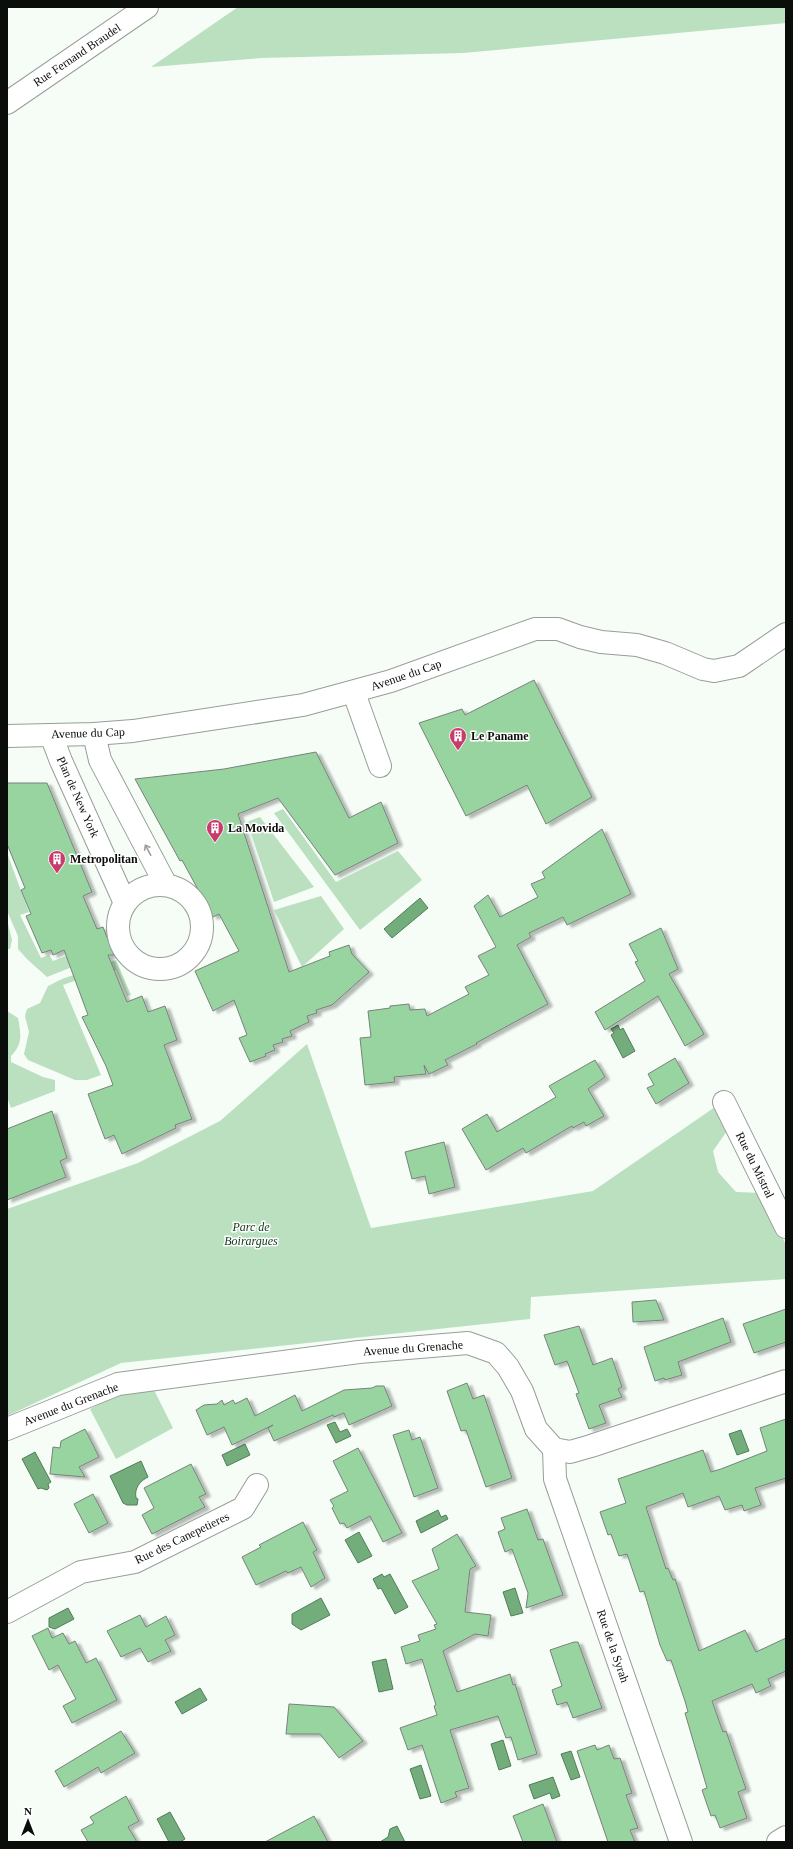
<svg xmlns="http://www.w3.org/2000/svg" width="793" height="1849" viewBox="0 0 793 1849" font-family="Georgia,serif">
<defs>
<filter id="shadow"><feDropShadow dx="4.5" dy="2.5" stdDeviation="1" flood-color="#0004"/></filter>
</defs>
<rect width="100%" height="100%" fill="#f5fdf6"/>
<g fill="#bae0bf">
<path d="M238 7H786V23L463 53 261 58 151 67Z"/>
<path d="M283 809 336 882 398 851 422 880 360 930 274 813Z"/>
<path d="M260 817 314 887 274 902 247 822Z"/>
<path d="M7 853 29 912 20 915 41 958 49 955 53 961 66 956 82 963 47 977 27 959 18 949V936L7 911Z"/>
<path d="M321 896 344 929 302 967 274 910Z"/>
<path d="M7 920 12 940 10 949H7Z"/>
<path d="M116 960 131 995 127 996 116 970 96 977 94 974 63 985 101 1075 87 1080H75L28 1060 24 1054 29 1032 25 1016 27 1009 40 1003 48 986 62 979Z"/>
<path d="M7 1011 18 1018C21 1034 23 1044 11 1056V1062L43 1077 55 1080V1091L11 1108 7 1097Z"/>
<path d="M307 1044 371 1228 593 1191 718 1105 729 1128 713 1151 718 1172 736 1192 761 1193 786 1245V1279L531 1297 530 1319 121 1363 7 1416V1209L138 1163 220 1121Z"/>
<path d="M124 1390H154L173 1428 116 1459 90 1409Z"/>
</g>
<g fill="#72ad7b" stroke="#537d59">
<path d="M420 898 428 908 392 938 384 929Z"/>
<path d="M618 1025 620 1030 623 1028 635 1051 623 1058 611 1035 614 1033 611 1029Z"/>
<path d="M335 1422 340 1432 347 1429 351 1436 336 1443 327 1425Z"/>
<path d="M741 1430 749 1451 737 1455 729 1434Z"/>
<path d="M245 1444 250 1455 227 1466 222 1455Z"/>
<path d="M35 1452 51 1482 48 1484 49 1488 47 1490 41 1488 38 1489 22 1459Z"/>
<path d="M141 1461 148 1477C140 1481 134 1488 136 1498L138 1499 137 1505H127L123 1503 110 1476Z"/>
<path d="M438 1510 441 1517 446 1515 448 1519 421 1533 416 1521Z"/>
<path d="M359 1532 372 1556 358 1563 345 1540Z"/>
<path d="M382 1574 384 1577 390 1574 408 1607 395 1614 381 1588 378 1589 373 1579Z"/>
<path d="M515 1588 523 1613 511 1616 503 1592Z"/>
<path d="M321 1598 330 1615 301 1630 292 1624V1614Z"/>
<path d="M68 1608 74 1619 55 1629 49 1627V1618Z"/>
<path d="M386 1659 393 1689 379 1692 372 1662Z"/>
<path d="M200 1688 207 1700 182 1714 175 1702Z"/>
<path d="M503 1740 511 1766 499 1770 491 1744Z"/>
<path d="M571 1751 580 1777 571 1780 561 1754Z"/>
<path d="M421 1765 431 1796 420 1799 410 1769Z"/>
<path d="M553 1777 560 1796 552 1799 550 1793 534 1799 529 1785Z"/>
<path d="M170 1812 185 1839 180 1842H169L157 1819Z"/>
<path d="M397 1826 405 1842H380L388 1837 390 1829Z"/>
</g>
<g fill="#97d4a0" stroke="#7a817b" filter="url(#shadow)">
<path d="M534 680 592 797 546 824 527 785 466 816 419 723 462 709 465 715Z"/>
<path d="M316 752 349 818 381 802 398 843 335 875 278 798 238 814 289 972 330 956 329 952 349 945 352 954 369 972 332 1005 316 1010 317 1013 307 1016 309 1022 290 1031 292 1036 282 1039 283 1042 273 1045 275 1050 265 1054 266 1056 250 1062 239 1038 247 1035 234 1000 213 1011 195 971 239 951 219 914 213 917 182 860 180 861 135 779 224 769Z"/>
<path d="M7 783H47L92 892 83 896 97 929 103 927 114 955H108L127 1002 142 996 148 1012 165 1006 177 1040 164 1045 192 1119 175 1125 176 1128 122 1154 114 1135 105 1139 88 1094 113 1085 106 1066 82 1017 88 1015 64 950 53 955 51 950 42 953 26 916 31 914 21 890 25 888 7 844Z"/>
<path d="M602 829 631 894 567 925 563 917 529 933 531 937 517 945 548 1004 476 1043 477 1044 445 1060 448 1065 429 1074 424 1065 426 1074 394 1077 395 1082 365 1085 360 1038 371 1037 368 1011 390 1008V1006L409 1004 410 1010 425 1009 427 1016 469 994 465 987 489 975 478 956 496 947 474 906 488 895 500 917 538 897 531 884 545 878 542 872Z"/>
<path d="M661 928 678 969 669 974 704 1034 685 1046 658 996 605 1030 595 1012 645 981 635 962 638 961 629 944Z"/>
<path d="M675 1058 689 1083 656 1104 647 1088 654 1085 648 1074Z"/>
<path d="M595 1060 605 1077 588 1089 604 1116 586 1126 584 1122 573 1128 572 1126 526 1153 523 1148 486 1170 462 1129 487 1114 497 1132 556 1097 549 1086Z"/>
<path d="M52 1111 67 1158 60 1161 66 1177 7 1200V1129Z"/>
<path d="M444 1142 455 1187 429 1194 425 1176 412 1179 405 1152Z"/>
<path d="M656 1300 664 1320 633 1322 632 1302Z"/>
<path d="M786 1309V1342L754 1353 743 1324Z"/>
<path d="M723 1318 731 1342 678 1362 682 1375 665 1380 664 1378 655 1381 644 1347Z"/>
<path d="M579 1326 593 1365 612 1358 622 1387 618 1389 622 1397 599 1405 606 1423 589 1429 576 1394 579 1393 567 1361 555 1365 544 1335Z"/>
<path d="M467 1383 473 1399 484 1395 512 1478 486 1487 466 1430 461 1431 447 1391Z"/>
<path d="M376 1386H384L392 1406 349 1425 344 1413 334 1417 333 1415 274 1441 268 1428 273 1425 232 1445 224 1427 207 1435 196 1410 204 1405 217 1404 222 1400 224 1405 233 1400 235 1404 247 1398 255 1416 295 1395 302 1411 344 1390 372 1388Z"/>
<path d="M786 1419V1478L755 1488 761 1505 744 1511 742 1505 725 1510 719 1496 688 1507 683 1493 646 1507 666 1569 668 1568 673 1580 675 1579 699 1651 745 1630 756 1652 786 1638V1671L768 1679 771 1686 756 1693 752 1684 712 1701 723 1732 726 1731 746 1789 738 1792 747 1818 720 1828 715 1815 711 1816 702 1790 707 1788 685 1713 688 1712 685 1701 671 1660 667 1661 660 1645 644 1591 640 1592 627 1554 619 1556 611 1534 608 1535 600 1512 626 1503 618 1479 703 1450 711 1472 721 1469 767 1451 760 1428Z"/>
<path d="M85 1429 99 1457 79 1467 85 1477 50 1474 53 1447 60 1448 61 1441Z"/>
<path d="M409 1430 412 1440 420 1437 438 1488 414 1497 393 1435Z"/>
<path d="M358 1448 402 1533 383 1542 370 1516 347 1528 344 1523 340 1524 332 1508 334 1506 330 1500 348 1491 333 1461Z"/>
<path d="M191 1464 206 1494 199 1497 205 1507 152 1534 142 1515 154 1508 144 1488Z"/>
<path d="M93 1494 108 1523 89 1533 74 1504Z"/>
<path d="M527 1509 538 1540 543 1539 563 1595 526 1608 528 1593 512 1549 505 1552 498 1532 505 1529 501 1518Z"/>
<path d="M303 1522 317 1550 313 1552 325 1578 311 1587 301 1567 288 1573 286 1571 256 1585 242 1557 261 1547 259 1545Z"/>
<path d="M457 1534 476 1566 470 1569 465 1612 491 1615 488 1636 475 1634 443 1651 457 1692 510 1674 513 1685 515 1684 537 1754 518 1760 511 1737 506 1738 498 1716 450 1730 469 1788 455 1792 457 1797 441 1803 422 1745 408 1750 400 1728 437 1715 434 1706 436 1705 422 1659 406 1664 401 1647 420 1641 418 1635 436 1629 434 1625 437 1624 412 1581 439 1569 432 1549Z"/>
<path d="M140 1615 146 1627 166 1616 175 1635 165 1640 171 1651 148 1662 140 1648 121 1657 107 1631Z"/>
<path d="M48 1628 52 1638 63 1633 69 1644 75 1641 86 1663 96 1658 117 1700 72 1723 63 1706 76 1699 58 1665 49 1670 32 1636Z"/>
<path d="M574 1642H578L602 1708 573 1718 567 1702 557 1705 552 1690 562 1686 550 1650Z"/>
<path d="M289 1704 334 1707 363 1741 339 1758 320 1734H286Z"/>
<path d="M121 1731 135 1753 101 1773 98 1767 64 1787 55 1771Z"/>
<path d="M595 1745 597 1750 609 1745 614 1759 620 1758 632 1793 626 1795 638 1828 630 1830 635 1842H608L577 1751Z"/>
<path d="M126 1796 139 1821 128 1827 137 1842H88L81 1830 94 1823 90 1817Z"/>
<path d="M543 1804 557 1842H523L513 1816Z"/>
<path d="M314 1816 328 1842H265Z"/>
</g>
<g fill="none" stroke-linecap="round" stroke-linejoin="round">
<defs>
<g id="minor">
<path d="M7 103 147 7"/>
<path d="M354 693 380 766"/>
<path d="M94 734 100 760 166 885"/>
<path d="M51 735 61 761 125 903"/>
<path d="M7 736 94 734 133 731 303 705 391 681 535 629H558L580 637 601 642 637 645 665 653 703 669 714 671 739 666 786 634"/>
<circle cx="160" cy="927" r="42"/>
<path d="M724 1102 786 1227"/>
<path d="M7 1429 118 1384 359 1352 468 1343 496 1353 508 1367 522 1391 536 1429 554 1449 570 1452 591 1446 786 1381"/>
<path d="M554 1449 555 1479 681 1842"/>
<path d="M7 1612 81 1572 135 1562 243 1508 257 1485"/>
<path d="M778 1842 786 1837"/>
</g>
</defs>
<use href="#minor" stroke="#979e97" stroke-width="24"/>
<use href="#minor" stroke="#fff" stroke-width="22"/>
</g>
<defs><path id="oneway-shaft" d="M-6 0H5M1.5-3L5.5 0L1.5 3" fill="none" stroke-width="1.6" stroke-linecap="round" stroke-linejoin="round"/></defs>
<use stroke="#9d9e9d" href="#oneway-shaft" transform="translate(148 850) rotate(-118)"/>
<defs>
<symbol id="building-pin" viewBox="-11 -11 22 30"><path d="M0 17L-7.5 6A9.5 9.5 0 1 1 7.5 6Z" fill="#c73b6d" stroke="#fff"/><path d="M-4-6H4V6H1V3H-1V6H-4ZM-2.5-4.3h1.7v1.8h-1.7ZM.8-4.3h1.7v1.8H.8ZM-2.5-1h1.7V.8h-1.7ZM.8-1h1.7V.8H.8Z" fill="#fff"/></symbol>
</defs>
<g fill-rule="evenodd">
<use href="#building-pin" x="448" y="726" width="20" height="27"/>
<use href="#building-pin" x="205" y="818" width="20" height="27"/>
<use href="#building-pin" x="47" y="849" width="20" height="27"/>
</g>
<g text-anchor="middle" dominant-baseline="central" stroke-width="3" stroke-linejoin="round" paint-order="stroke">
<g font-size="12" fill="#0a0d0a" stroke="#fff">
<text transform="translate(77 55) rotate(-34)">Rue Fernand Braudel</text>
<text transform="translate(406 675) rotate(-19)">Avenue du Cap</text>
<text transform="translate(88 733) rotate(-2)">Avenue du Cap</text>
<text transform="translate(78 797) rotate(66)">Plan de New York</text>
<text transform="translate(755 1165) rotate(64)">Rue du Mistral</text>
<text transform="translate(413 1348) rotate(-4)">Avenue du Grenache</text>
<text transform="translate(71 1404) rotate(-21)">Avenue du Grenache</text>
<text transform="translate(182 1538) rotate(-26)">Rue des Canepetieres</text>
<text transform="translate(613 1646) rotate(71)">Rue de la Syrah</text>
</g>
<g font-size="12" font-weight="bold" fill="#0a0d0a" stroke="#fff" text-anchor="start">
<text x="471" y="736">Le Paname</text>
<text x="228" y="828">La Movida</text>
<text x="70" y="859">Metropolitan</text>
</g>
<g font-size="12" font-style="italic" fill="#0b3817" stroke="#fff">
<text x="251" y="1227">Parc de<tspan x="251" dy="14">Boirargues</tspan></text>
</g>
</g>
<rect width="793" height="1849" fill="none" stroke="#0a0d0a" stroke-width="16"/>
<g transform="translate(28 1821)" stroke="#ffffff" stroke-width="3" paint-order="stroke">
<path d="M0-3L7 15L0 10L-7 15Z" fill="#0a0d0a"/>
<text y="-6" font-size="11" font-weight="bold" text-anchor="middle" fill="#0a0d0a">N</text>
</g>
</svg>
